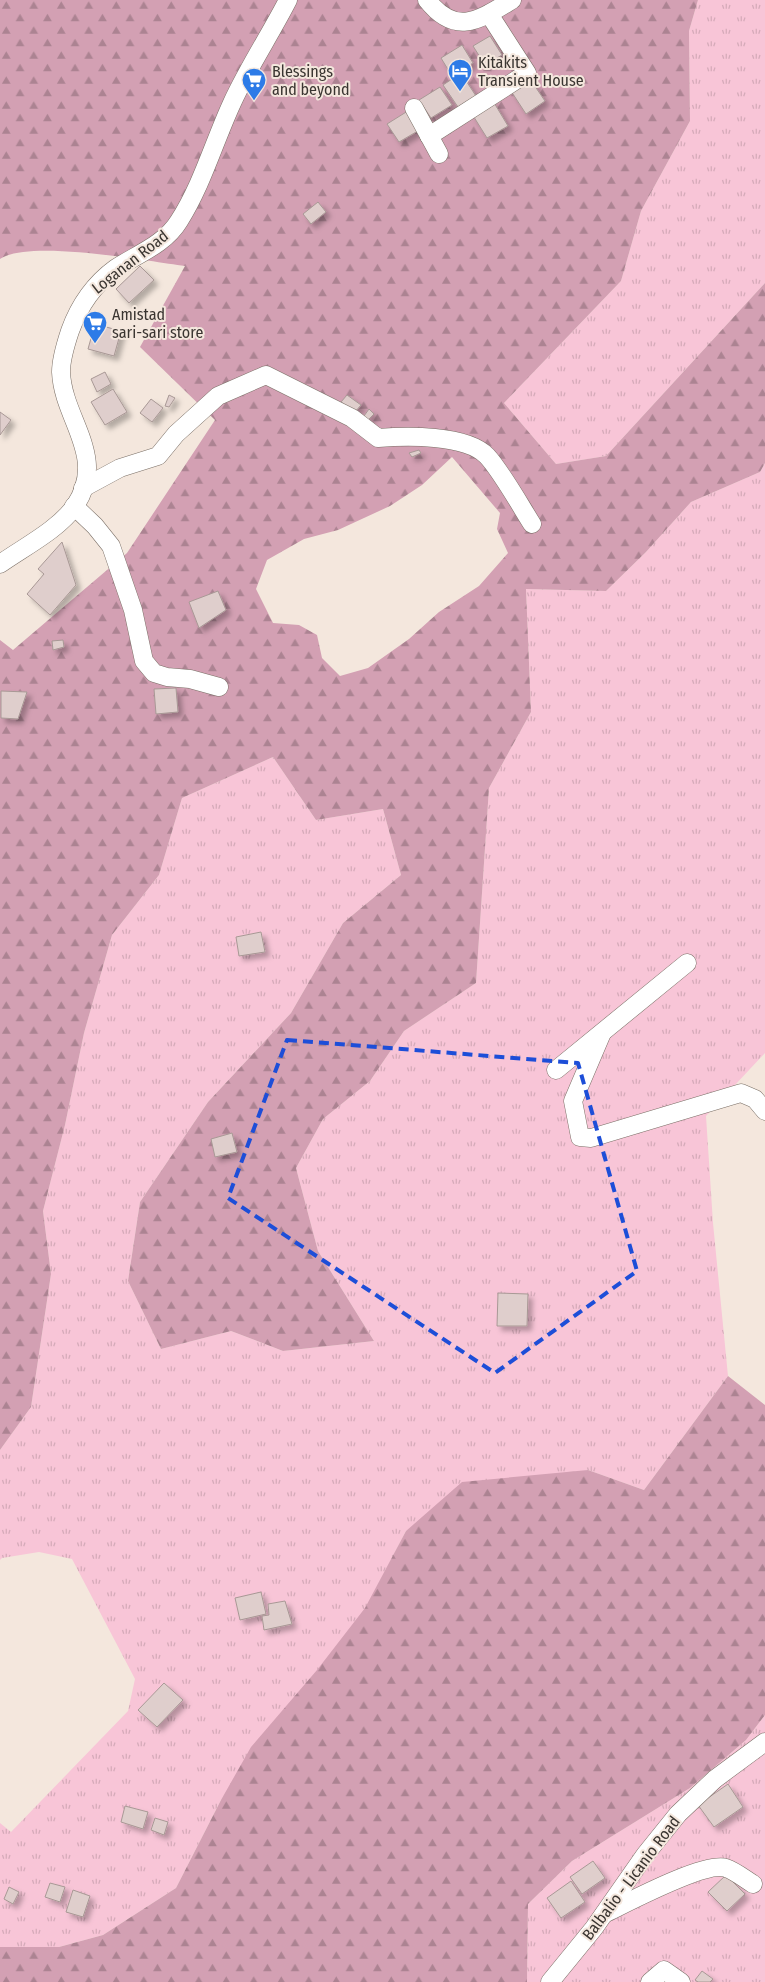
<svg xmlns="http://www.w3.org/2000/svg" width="765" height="1982" viewBox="0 0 765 1982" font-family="'Fira Sans Condensed',sans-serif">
<defs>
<pattern id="grass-tufts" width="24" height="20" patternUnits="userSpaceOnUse" patternTransform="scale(1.25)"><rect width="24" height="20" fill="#f8c5d7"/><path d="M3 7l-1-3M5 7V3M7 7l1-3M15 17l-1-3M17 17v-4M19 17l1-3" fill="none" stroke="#d5aab9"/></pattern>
<pattern id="forest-firs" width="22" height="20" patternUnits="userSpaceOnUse" patternTransform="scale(1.25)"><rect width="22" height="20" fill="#d3a0b3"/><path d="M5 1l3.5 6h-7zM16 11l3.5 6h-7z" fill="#ac8392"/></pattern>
<filter id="shadow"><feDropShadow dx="4.5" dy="4.5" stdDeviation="2.5" flood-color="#0004"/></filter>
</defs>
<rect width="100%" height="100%" fill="#f4e7dd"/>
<g fill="url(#grass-tufts)">
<path d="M698 0H765V283L606 456 556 464 504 403 621 281 641 211 690 121 689 31Z"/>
<path d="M765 463V1053L706 1116 713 1223 728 1376 644 1490 588 1470 406 1531 366 1608 221 1800 176 1888 103 1935 59 1947H0V1823L11 1832 128 1711 135 1679 72 1559 39 1552 2 1558 0 1560V1450L31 1407 51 1274 43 1211 65 1125 84 1033 112 935 159 875 182 798 273 757 316 820 383 809 401 875 343 923 291 1013 208 1102 140 1202 128 1281 161 1349 231 1331 283 1351 374 1341 318 1251 296 1168 323 1119 370 1081 404 1031 476 983 489 788 531 712 526 589 606 591 646 552 691 502 760 472Z"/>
<path d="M765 1715V1982H527L528 1904 572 1861 690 1788 746 1740Z"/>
</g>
<g fill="url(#forest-firs)" fill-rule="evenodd">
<path d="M0 0H698L689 31 690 121 641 211 621 281 504 403 556 464 606 456 765 283V463L760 472 691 502 646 552 606 591 526 589 531 712 489 788 476 983 404 1031 370 1081 323 1119 296 1168 318 1251 374 1341 283 1351 231 1331 161 1349 128 1281 140 1202 208 1102 291 1013 343 923 401 875 383 809 316 820 273 757 182 798 159 875 112 935 84 1033 65 1125 43 1211 51 1274 31 1407 0 1450V640L13 650 127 553 215 420 140 347 185 266C146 261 29 239 0 259ZM452 457 500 513 497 529 508 553 479 586 439 612 409 639 368 668 340 676 322 658 317 635 299 625 273 623 256 589 267 560 304 539 338 530 390 506 422 485Z"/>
<path d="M728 1376 765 1405V1715L746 1740 690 1788 572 1861 528 1904 527 1982H0V1947H59L103 1935 176 1888 221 1800 251 1747 317 1670 365 1608 406 1531 462 1482 588 1470 644 1490Z"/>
</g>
<g fill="#dfcecc" stroke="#a89895" filter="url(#shadow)">
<path d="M490 36 502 55 485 65 473 46Z"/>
<path d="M462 45 473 63 452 76 441 58Z"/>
<path d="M461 73 476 96 458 107 443 85Z"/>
<path d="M530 79 545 101 526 114 511 91Z"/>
<path d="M440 87 452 105 431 118 419 100Z"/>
<path d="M493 101 508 126 487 138 472 114Z"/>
<path d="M411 109 423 128 399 142 387 124Z"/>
<path d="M318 202 326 212 311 224 303 214Z"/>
<path d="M140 266 154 280 129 303 116 289Z"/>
<path d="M95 324 121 331 114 356 88 349Z"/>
<path d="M105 372 111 384 97 392 91 379Z"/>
<path d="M113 389 127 412 105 425 91 402Z"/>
<path d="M169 395 175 398 169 407 165 406Z"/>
<path d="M347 395 361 405 355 412 341 402Z"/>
<path d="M151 399 163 408 152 422 140 413Z"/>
<path d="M369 409 374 414 368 420 364 416Z"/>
<path d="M0 412 11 420 0 435Z"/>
<path d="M419 450 421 453 412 457 409 453Z"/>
<path d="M62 542 76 585 50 615 27 594 44 574 38 569Z"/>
<path d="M218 591 226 610 199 628 189 602Z"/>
<path d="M63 640 64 647 53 650 52 641Z"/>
<path d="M176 688 178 712 156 714 154 689Z"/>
<path d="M1 691 27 692 18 719 1 718Z"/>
<path d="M261 932 265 952 239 956 236 937Z"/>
<path d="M232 1133 237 1152 215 1157 211 1139Z"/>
<path d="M498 1293 528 1294 527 1326H497Z"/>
<path d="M261 1592 266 1614 240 1620 235 1598Z"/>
<path d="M285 1601 292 1624 264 1630 262 1616 269 1615 268 1604Z"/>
<path d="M164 1683 183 1700 157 1727 138 1710Z"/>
<path d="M728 1784 743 1807 714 1827 698 1805Z"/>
<path d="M125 1806 148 1812 143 1829 121 1822Z"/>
<path d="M155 1818 168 1822 164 1835 151 1830Z"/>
<path d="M593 1861 605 1878 582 1894 570 1877Z"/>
<path d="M726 1875 745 1894 727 1911 708 1892Z"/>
<path d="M571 1881 585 1902 561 1918 547 1898Z"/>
<path d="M50 1883 65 1887 60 1902 45 1897Z"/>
<path d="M9 1887 19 1892 13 1904 4 1899Z"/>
<path d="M73 1890 90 1896 83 1917 66 1912Z"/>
<path d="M702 1971 713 1979 710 1982H698L695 1980Z"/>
</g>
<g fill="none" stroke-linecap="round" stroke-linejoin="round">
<defs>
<g id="minor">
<path d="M427 0C456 37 479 20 512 0"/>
<path d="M414 108 439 154"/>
<path d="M429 136 527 73 489 14"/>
<path d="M83 488 120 468 158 456 176 434 218 396 266 375 352 418 378 438C405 436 466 434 487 456 501 471 520 505 532 524"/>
<path d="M74 506 95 526 111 546 133 610 144 661 154 673 167 677 190 679 219 687"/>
<path d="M0 564C24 547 58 530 75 506 108 456 63 420 61 372 61 360 66 343 70 331 79 306 94 284 116 268 138 254 165 244 179 221 202 185 214 142 232 103 248 68 270 35 288 0"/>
<path d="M602 1033 573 1101 580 1137 591 1138 741 1093 755 1099 765 1111"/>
<path d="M556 1070 687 963"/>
<path d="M604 1914C627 1903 705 1861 726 1868 735 1871 745 1879 753 1884"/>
<path d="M550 1982 594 1928 645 1855 678 1814 715 1779 765 1742"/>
<path d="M650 1982 664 1970 681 1982"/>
</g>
</defs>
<use href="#minor" stroke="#7a6f66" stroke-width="19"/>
<use href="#minor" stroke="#fff" stroke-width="18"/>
</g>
<path fill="none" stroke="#1d4ed8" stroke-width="4" stroke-dasharray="10 6" stroke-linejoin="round" d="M287 1040 578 1063 637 1271 495 1373 228 1198Z"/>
<defs>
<symbol id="hotel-pin" viewBox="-11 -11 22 30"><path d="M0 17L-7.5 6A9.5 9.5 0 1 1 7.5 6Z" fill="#2d7be7" stroke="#f4e7dd"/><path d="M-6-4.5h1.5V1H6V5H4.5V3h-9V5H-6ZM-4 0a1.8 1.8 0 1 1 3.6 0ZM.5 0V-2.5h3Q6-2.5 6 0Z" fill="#fff"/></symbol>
<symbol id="supermarket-pin" viewBox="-11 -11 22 30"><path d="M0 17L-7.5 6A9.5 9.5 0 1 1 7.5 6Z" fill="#2d7be7" stroke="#f4e7dd"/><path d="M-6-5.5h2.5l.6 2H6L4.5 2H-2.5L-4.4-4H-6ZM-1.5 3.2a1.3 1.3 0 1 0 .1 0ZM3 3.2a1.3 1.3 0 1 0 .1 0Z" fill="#fff"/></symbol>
</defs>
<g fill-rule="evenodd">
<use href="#hotel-pin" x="446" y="57" width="28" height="38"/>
<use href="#supermarket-pin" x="240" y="66" width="28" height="38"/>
<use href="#supermarket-pin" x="81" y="309" width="28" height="38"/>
</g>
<g text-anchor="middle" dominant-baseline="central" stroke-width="4" stroke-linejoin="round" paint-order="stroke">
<g font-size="16" fill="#3a3531" stroke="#f4e7dd" text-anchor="start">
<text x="478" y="62">Kitakits<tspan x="478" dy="18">Transient House</tspan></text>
<text x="272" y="71">Blessings<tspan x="272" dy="18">and beyond</tspan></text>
<text x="112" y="314">Amistad<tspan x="112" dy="18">sari-sari store</tspan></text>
</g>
<g font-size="16" fill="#3a3531" stroke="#f4e7dd">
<text transform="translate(130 262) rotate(-38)">Loganan Road</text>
<text transform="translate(631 1878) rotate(-53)">Balbalio - Licanio Road</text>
</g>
</g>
</svg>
